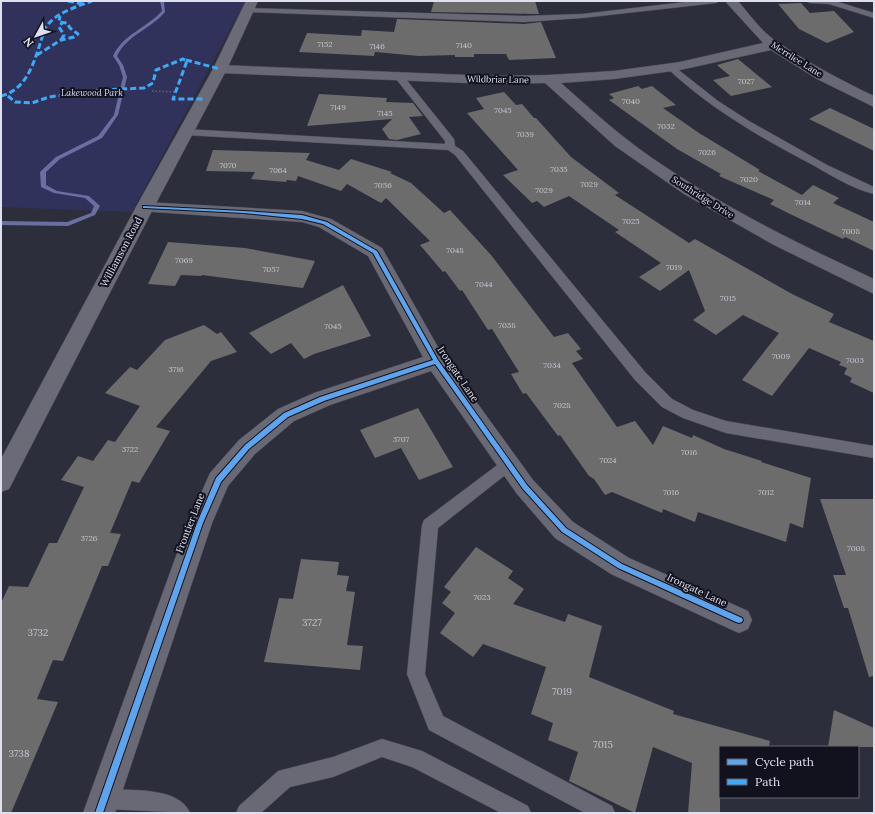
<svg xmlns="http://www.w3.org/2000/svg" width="875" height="814" viewBox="0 0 875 814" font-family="Lora,serif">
<rect width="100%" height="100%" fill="#2d2e3c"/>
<path fill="#31325c" d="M1 1H245L132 212 1 207Z"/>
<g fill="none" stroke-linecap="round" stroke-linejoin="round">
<path fill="#6b6ea0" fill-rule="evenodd" d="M160 1H164L165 12C151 29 127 35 117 56L123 65 127 77 118 115 102 138 60 159 46 172V185L57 191 89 196 100 206 95 215 68 226 1 225V221L67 222 91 213 94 206 85 198 54 193 41 187 40 172 56 157 98 136 114 115 123 77 119 65 113 56C123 34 147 28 162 11Z"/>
</g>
<g fill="#6c6c6c">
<path d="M434 1H535L539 14 431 12Z"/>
<path d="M801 3 810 13 834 11 854 32 827 43 799 29 778 4Z"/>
<path d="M397 19 524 24 541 22 556 58 509 60 506 54H474V57H455V55L419 56 375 52 374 56 299 52 307 33 361 36 362 30 394 32Z"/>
<path d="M738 59 772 87 731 96 713 80 730 76 717 65Z"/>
<path d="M638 86 642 89 652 86 676 105 663 108 699 133 760 170 758 171 802 195 813 185 839 198 833 203 874 222V251L845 237 843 239 790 214 770 204 774 200 719 176 721 174 677 149 609 100 614 98 609 94Z"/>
<path d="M504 92 516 105 522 104 534 118H536L571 157 619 193 615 195 689 243 695 239 792 294 834 314 829 322 874 341V393L850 382 852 378 844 374 847 368 839 365 841 362 809 348 772 396 742 380 779 333 743 315 716 335 693 320 705 311 689 270 660 291 639 277 661 263 615 232 619 230 569 196 544 207 537 201 532 203 503 175 518 170 467 113 484 109 476 98Z"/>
<path d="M319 94 387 98 386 102 413 103 423 116 409 117 421 134 397 140 389 139 382 129 392 119 307 126Z"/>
<path d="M830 108 874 129V151L809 119Z"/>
<path d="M213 150 310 153 306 160 339 170 351 159 392 172 390 173 411 183 444 213 450 210 491 255 554 337 568 333 581 349 576 351 583 359 572 363 617 427 635 421 653 445 663 426 692 438 693 435 724 449 762 461 761 462 811 478 803 528 790 523 786 542 698 512 695 522 663 509 662 513 612 492 605 495 594 479 589 476 560 435 558 436 526 393 523 394 511 374 519 372 492 329 488 330 462 290 460 291 445 271 443 272 420 245 430 241 386 198 381 203 347 184 341 191 298 176 296 181 287 180 286 182 251 179 255 172 206 171Z"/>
<path d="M168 242 245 248 315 261 303 288 202 275 201 276 181 275 175 286 148 284Z"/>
<path d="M343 285 371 336 314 354 304 359 291 343 271 354 249 333Z"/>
<path d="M204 325 217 334 221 332 237 352 211 361 156 427 170 431 139 483 132 481 110 533 121 534 108 566H102L63 661 53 660 37 699 58 702 11 813H1V603L9 586 28 587 49 543H57L84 487 61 480 78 456 93 461 108 440 115 442 140 406 105 393 130 367 137 370 165 340Z"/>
<path d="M418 408 453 467 419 480 401 448 375 458 360 430Z"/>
<path d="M820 499H874V676L869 677 848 608H844L833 575H846Z"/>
<path d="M476 547 513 571 508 578 524 589 513 604 565 622 568 614 602 626 589 677 674 711 673 714 770 741 769 747H720V813H688L692 763 653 747 635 813 569 781 578 752 548 740 553 723 531 714 546 667 483 644 473 657 440 633 455 613 442 603 451 592 444 587Z"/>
<path d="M301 559 339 562 337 575 349 576 346 591 355 592 347 645 363 646 360 670 264 662 279 598 293 599Z"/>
<path d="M834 710 874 728V747H828Z"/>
</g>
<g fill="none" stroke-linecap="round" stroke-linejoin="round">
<defs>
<g id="lane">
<path d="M694 1H720L716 3 582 18 524 22 247 12 243 10 247 8 524 16 582 14Z"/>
<path d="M806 1H835L874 13V18L829 4 810 3Z"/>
<path d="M671 64 718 101 749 121 827 165 874 187V194C853 189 832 176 813 165 761 138 711 109 668 69L666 67Z"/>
<path d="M398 72 401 73 454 139 455 146 463 151 645 372 672 399 693 410 726 421 874 446V458L726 433 683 418 662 407 635 380 455 155 448 150 185 135 180 132 185 129 445 144V141L393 75Z"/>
<path d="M509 458 514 460 516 464 514 468 438 528 425 674 443 716 612 806 615 813H585L429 730 407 674 422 525 424 520 504 460Z"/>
<path d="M382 739 422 751 528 806 531 813H501L412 767 382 757 333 777 290 787 261 813H236L239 806 278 771 333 757Z"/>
<path d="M105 789C130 791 179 786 190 813L105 809 98 806 95 799 98 792Z"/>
</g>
<g id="street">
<path d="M725 1H738C749 14 761 31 776 41 807 62 840 80 874 96V107L817 79 771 50 680 70 614 79 561 83C586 105 611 128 638 148 711 201 792 241 874 279V294L774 245 684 194 615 146 545 83 492 84 220 73 215 72 213 69 215 66 220 65 492 76 549 75 614 71 680 62 763 43Z"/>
<path d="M145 202 302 211 331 219 382 248 443 356 533 480 573 522 629 558 748 611 752 620 748 629 739 633 730 629 611 574 555 538 517 494 431 371 330 405 294 421 255 454 228 486 212 523 115 813H83L188 523 210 473 239 440 278 409 314 393 423 357 368 256 319 227 302 222 139 211 136 207 139 203Z"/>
</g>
<path id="secondary" d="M246 1H258L227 69 154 207 9 489 1 492V459L136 207 213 69Z"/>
</defs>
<use href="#lane" stroke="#4b4b58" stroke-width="1"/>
<use href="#street" stroke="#4b4b58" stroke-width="1"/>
<use href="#secondary" stroke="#4b4b58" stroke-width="1"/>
<path stroke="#656672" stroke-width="1.5" stroke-dasharray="1.5 2" stroke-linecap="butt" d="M152 91 176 92"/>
<use href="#lane" fill="#686974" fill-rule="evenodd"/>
<use href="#street" fill="#686974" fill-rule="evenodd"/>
<use href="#secondary" fill="#6b6b78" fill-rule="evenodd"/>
<g stroke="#3fa9f5" stroke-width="3" stroke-dasharray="6 3" stroke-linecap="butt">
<path d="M68 1 83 4"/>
<path d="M61 40 64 35 59 27 62 23"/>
<path d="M37 55 61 40 74 37 78 34 70 28 67 23 59 22 60 16"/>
<path d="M186 60 220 69"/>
<path d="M1 96C25 90 33 66 40 44 42 39 43 31 46 27 55 13 78 6 92 1"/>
<path d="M8 96 15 102 32 103 49 97 100 90 144 88 153 83 156 70 183 59 187 61 173 99H203"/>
</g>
<defs>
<path id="cycleway" d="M143 206 244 211 302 215 327 222 377 251 438 360 527 485 566 528 622 564 742 618 743 620 742 622 739 623 736 622 618 568 562 532 523 489 435 364 324 401 288 417 249 449 221 482 203 523 103 813H95L197 523 216 478 245 445 284 413 320 397 433 360 373 253 323 224 302 219 244 213 145 208H143Z"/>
</defs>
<use href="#cycleway" stroke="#12121e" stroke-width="2"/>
<use href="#cycleway" fill="#60a3ed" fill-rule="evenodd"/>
</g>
<g text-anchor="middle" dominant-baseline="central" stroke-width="4" stroke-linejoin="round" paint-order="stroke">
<g font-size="8" fill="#c2c3cf">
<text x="325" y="44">7152</text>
<text x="464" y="45">7140</text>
<text x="377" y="46">7146</text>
<text x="746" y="81">7027</text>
<text x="631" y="101">7040</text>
<text x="338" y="107">7149</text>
<text x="503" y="110">7045</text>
<text x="385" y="113">7145</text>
<text x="666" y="126">7032</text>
<text x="525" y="134">7039</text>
<text x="707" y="152">7026</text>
<text x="228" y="165">7070</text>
<text x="559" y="169">7035</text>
<text x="278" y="170">7064</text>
<text x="749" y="179">7020</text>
<text x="589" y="184">7029</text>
<text x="383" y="185">7056</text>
<text x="544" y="190">7029</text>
<text x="803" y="202">7014</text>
<text x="631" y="221">7025</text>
<text x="851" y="231">7008</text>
<text x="455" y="250">7048</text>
<text x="184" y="260">7069</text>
<text x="674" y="267">7019</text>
<text x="271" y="269">7057</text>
<text x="484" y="284">7044</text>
<text x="728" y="298">7015</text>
<text x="507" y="325">7038</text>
<text x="333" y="326">7045</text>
<text x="781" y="356">7009</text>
<text x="855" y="360">7003</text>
<text x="552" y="365">7034</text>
<text x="176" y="369">3716</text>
<text x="562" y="405">7028</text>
<text x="401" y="439">3707</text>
<text x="130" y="449">3722</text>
<text x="689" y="452">7016</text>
<text x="608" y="460">7024</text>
<text x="671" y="492">7016</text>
<text x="766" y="492">7012</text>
<text x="89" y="538">3726</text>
<text x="856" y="548">7008</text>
<text x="482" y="597">7023</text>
</g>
<g font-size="9" fill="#dee0f0" stroke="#12121e">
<text transform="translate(797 59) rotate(32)">Merrilee Lane</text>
<text transform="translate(498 79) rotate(1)">Wildbriar Lane</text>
<text transform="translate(703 197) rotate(32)">Southridge Drive</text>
</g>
<g font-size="9" font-style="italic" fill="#d8dcfd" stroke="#12121e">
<text x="92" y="92">Lakewood Park</text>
</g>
<g font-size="10" fill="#dee0f0" stroke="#12121e">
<text transform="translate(121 252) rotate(-62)">Williamson Road</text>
<text transform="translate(458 374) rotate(56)">Irongate Lane</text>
<text transform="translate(190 523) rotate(-69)">Frontier Lane</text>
<text transform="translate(697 590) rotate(25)">Irongate Lane</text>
</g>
<g font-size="10" fill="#c2c3cf">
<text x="312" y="622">3727</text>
<text x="38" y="632">3732</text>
<text x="562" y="691">7019</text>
<text x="603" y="744">7015</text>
<text x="19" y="753">3738</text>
</g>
</g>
<rect width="875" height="814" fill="none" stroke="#dee0f0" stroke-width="4"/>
<rect x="719" y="746" width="140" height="52" fill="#12121e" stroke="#646472"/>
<rect x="727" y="759" width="20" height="6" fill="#60a3ed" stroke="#646472"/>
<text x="755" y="766" font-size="12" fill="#dee0f0">Cycle path</text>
<rect x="727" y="779" width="20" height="6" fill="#3fa9f5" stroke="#646472"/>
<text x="755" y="786" font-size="12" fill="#dee0f0">Path</text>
<g transform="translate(36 36) rotate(230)" stroke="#12121e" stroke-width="3" paint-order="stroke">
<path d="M0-3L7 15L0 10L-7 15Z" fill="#dee0f0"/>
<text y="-6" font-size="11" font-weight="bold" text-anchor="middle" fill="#dee0f0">N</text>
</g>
</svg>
